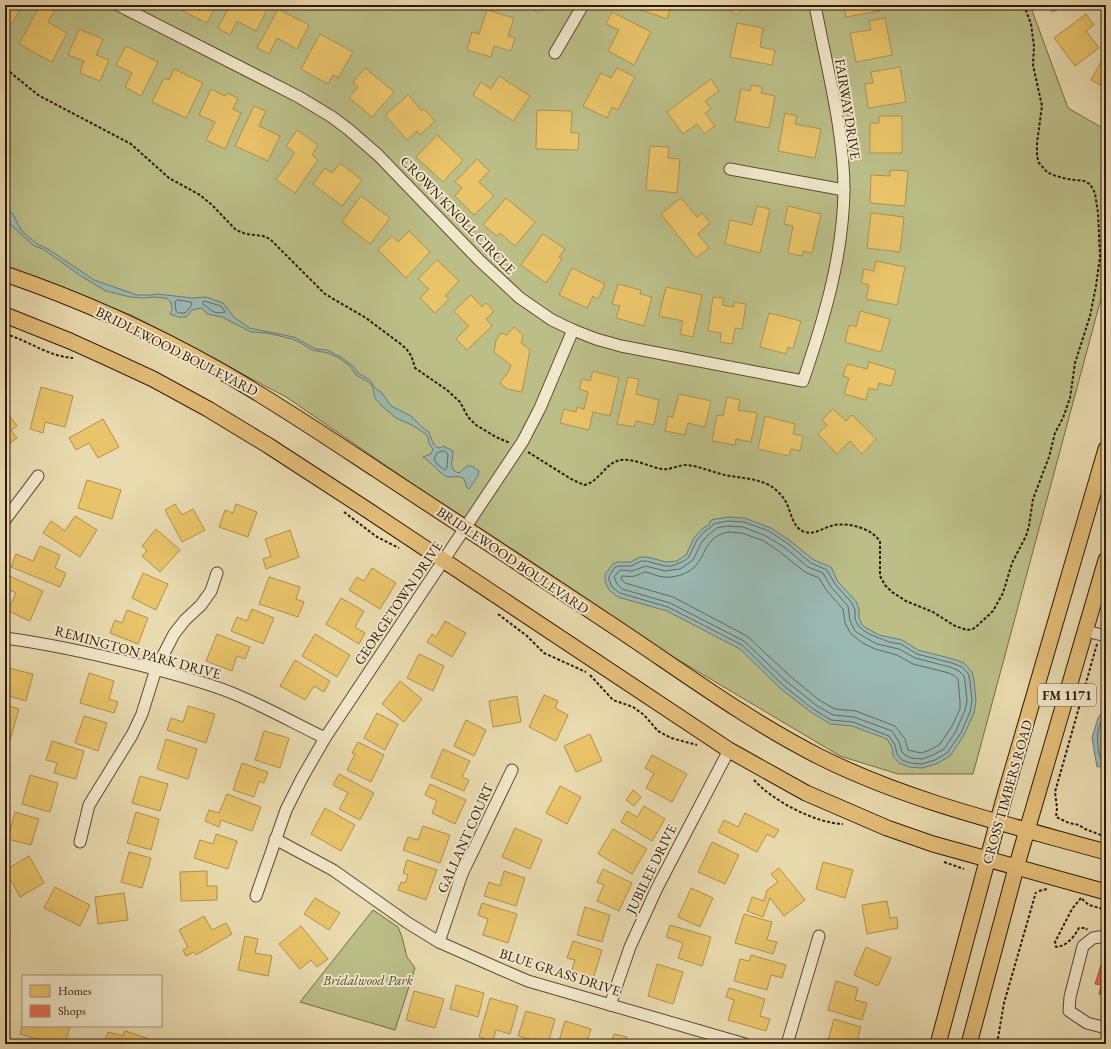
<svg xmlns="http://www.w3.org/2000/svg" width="1111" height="1049" viewBox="0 0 1111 1049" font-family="'EB Garamond',serif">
<rect width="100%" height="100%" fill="#e9dbaf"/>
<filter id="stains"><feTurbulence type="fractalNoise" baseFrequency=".005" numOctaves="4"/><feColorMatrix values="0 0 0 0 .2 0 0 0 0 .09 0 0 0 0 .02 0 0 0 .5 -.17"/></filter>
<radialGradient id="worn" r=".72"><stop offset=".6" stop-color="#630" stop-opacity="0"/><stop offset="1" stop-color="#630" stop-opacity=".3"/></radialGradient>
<g fill="#bbbe87" stroke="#756c46">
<path d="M5 5H1030L1068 108 1106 130V280L973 774H898L840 756 665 652 496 541 286 397 131 315 5 268Z"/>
<path d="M373 910 398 927 402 937 407 957 415 968 395 1030 300 1002Z"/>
</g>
<g fill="#9ab9b3" stroke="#6f796e">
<path d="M5 207 13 214 20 228 24 233 37 244 48 249 94 280 137 295H151L157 294 192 298 206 297 223 303 234 317 249 328 294 337 316 349 327 350 341 357 354 367 358 373 370 380 375 388 382 393 391 406 411 416 424 429 429 432C431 438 433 447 440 448L443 446 453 451 452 462 451 464 454 471 459 473 467 466H472L479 471 478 476 469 489 467 488 464 479 461 477C457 476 453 477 448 477 442 476 430 461 423 457L431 454 433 449 429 444 428 437 426 434 412 425 396 418 382 406 375 398 373 388 370 383 356 375 350 366 339 358 328 353 312 350 301 343 292 339 267 333 251 332 222 317 207 314 202 308 192 310 186 317H178L170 314C174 307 172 302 166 298L153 297 144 298 130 297 106 291 81 276 43 249 34 246 11 225 5 215Z"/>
<path d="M728 517 744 518 771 528 789 540 814 560 831 567 838 582 856 601 859 609V618L863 626 879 635 902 640 918 650 953 659 964 663 972 672 974 680 976 701 974 713 964 735 950 756 936 764 922 768 909 767 899 763 893 756 892 747 887 739 852 726 830 724 811 712 781 689 740 649 667 611 618 597 609 590 605 581V574L613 564 618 562H631L640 557H647L666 562 677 561 686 555 694 538 703 528 709 525 711 520Z"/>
<path d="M1106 677C1106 707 1107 736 1104 766L1097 767 1092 738 1098 718 1104 709 1103 688Z"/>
</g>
<g fill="#e9c46a" stroke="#b1914c">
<path d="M5 5H22L12 24 5 20Z"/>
<path d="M40 5H54L57 7 48 22 67 33 52 62 19 44Z"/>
<path d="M181 5H216L207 23 179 9Z"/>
<path d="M230 5H267L269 6 256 31 237 21 230 35 218 28Z"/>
<path d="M524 5H543L539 13Z"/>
<path d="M643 5H672L667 19 641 10Z"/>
<path d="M721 5H744L737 15Z"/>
<path d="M844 5H878L879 11 846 17Z"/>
<path d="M1050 5H1069L1052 12Z"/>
<path d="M278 9 309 25 297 49 277 38 269 54 257 48Z"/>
<path d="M487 10 514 18 508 36 515 38 511 51 494 46 491 57 467 50 472 32 479 34Z"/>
<path d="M612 12 651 32 634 65 608 51 619 30 606 24Z"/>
<path d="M1086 14 1094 25 1086 31 1099 48 1075 66 1054 38Z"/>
<path d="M885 18 892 55 856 62 850 33 871 30 869 21Z"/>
<path d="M737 23 763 28 760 47 775 50 772 65 730 57Z"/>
<path d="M79 29 103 39 96 55 109 60 100 81 80 73 84 61 68 55Z"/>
<path d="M320 34 353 52 338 78 333 75 328 84 301 69Z"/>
<path d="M126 46 158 62 141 96 125 87 132 73 116 65Z"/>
<path d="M1102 60 1106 62V88L1091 80Z"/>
<path d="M900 67 906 102 868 108 865 84 873 83 871 72Z"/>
<path d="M365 68 394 92 372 117 349 98 358 87 353 82Z"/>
<path d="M617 68 635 77 618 110 612 107 607 118 583 106 601 73 611 78Z"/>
<path d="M174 69 203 83 186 118 152 102 164 78 169 80Z"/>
<path d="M499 76 530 96 513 121 473 95 481 82 491 89Z"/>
<path d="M711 79 719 91 705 101 711 109 705 113 715 126 704 134 697 124 683 134 667 112Z"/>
<path d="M751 85 762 87 761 93 775 96 769 128 735 121 741 89 750 91Z"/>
<path d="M211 89 225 96 227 93 238 98 233 109 241 113 225 149 206 140 215 122 199 115Z"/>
<path d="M408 95 422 111 424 109 435 121 420 135 417 131 407 140 385 115Z"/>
<path d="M254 106 266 111 259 126 280 136 268 161 235 146Z"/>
<path d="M537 110 572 111 571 133H579L578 150 536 149Z"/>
<path d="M785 113 797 116 795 124 821 129 815 158 778 151Z"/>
<path d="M879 116H902V153H870V123H879Z"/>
<path d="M297 130 318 145 312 155 318 160 295 193 276 180 295 153 286 146Z"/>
<path d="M437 135 463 160 443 182 416 157Z"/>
<path d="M650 146 669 147 668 158 680 159 677 193 646 190Z"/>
<path d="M477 159 489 171 479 182 494 196 474 215 455 196 462 188 455 182Z"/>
<path d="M340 163 362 180 342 206 313 184 325 168 332 173Z"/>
<path d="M890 170 908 171 905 206 870 203 871 175 890 176Z"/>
<path d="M361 196 390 218 370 244 342 222Z"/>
<path d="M506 198 535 222 515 246 500 233 497 236 483 225Z"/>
<path d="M681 198 697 217 702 213 710 223 698 234 709 248 696 258 661 214Z"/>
<path d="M757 206 770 209 760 253 725 244 730 220 752 225Z"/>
<path d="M788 206 821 214 812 253 803 251 802 256 788 253 793 226 784 224Z"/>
<path d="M871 213 904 217 900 252 867 248Z"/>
<path d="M409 231 430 252 406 278 378 250 392 236 398 242Z"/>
<path d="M543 234 565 249 559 257 562 259 546 283 521 265Z"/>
<path d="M437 260 459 281 445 296 449 299 435 313 420 298 429 289 418 279Z"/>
<path d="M876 261 905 267 897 305 866 299 869 285 861 283 864 269 874 271Z"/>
<path d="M572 268 605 284 598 299 593 296 587 308 559 295Z"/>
<path d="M618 284 641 290 640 294 652 297 644 326 616 318 620 306 612 304Z"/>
<path d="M666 287 702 295 693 337 680 334 683 321 659 316Z"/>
<path d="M471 295 482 307 486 303 494 311 486 319 492 326 467 350 456 339 469 326 454 311Z"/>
<path d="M713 297 724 298 722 305 734 307V302L746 304 742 329 735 328 732 344 720 342 721 333 708 331Z"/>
<path d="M860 311 890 319 881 352 845 342 849 325 856 327Z"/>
<path d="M769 313 801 321 793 349 788 347 786 354 760 347Z"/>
<path d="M514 327 523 335 521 343 530 350 522 392 507 389 500 383 509 371 511 365 494 352 496 340 501 333 507 335Z"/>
<path d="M869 362 896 370 891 386 879 383 877 390 869 388 866 400 844 394 849 378 843 376 847 364 867 369Z"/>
<path d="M593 371 619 378 610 416 593 412 589 430 560 423 564 409 576 412 577 407 584 409 588 392 579 389 582 379 590 381Z"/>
<path d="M628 377 639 379 636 394 659 400 654 425 636 421 634 427 617 424Z"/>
<path d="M41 387 73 396 65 427 45 422 43 433 30 429Z"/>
<path d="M679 394 711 401 705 427 688 423 685 435 665 431 668 416 673 417Z"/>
<path d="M727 397 740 400 738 410 757 413 751 442 736 439 735 445 712 441 717 415 723 416Z"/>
<path d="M833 409 846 421 852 415 876 439 862 454 850 441 837 454 818 434 827 425 822 420Z"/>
<path d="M5 410 17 426 11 430 17 438 5 447Z"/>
<path d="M765 416 795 424 793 434 803 436 800 451 791 449 789 456 758 449Z"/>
<path d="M103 419 119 447 98 458 89 443 76 450 69 438Z"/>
<path d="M87 480 121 490 112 519 78 508Z"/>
<path d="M175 504 182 515 193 509 205 530 182 542 165 510Z"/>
<path d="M236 504 257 512 248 537 219 527 225 510 233 513Z"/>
<path d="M75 516 97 530 80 557 43 533 51 521 65 531Z"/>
<path d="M156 529 180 550 160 572 142 556 147 550 142 546Z"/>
<path d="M290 530 299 557 266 569 263 559 271 556 265 539Z"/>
<path d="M40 546 60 555 55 568 66 573 60 587 11 567 16 554 33 561Z"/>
<path d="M372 568 396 583 380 609 349 590 357 577 364 581Z"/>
<path d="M143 573 168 584 156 610 132 598Z"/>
<path d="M7 575 43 591 30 621 8 611 16 593 5 588V578Z"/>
<path d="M269 577 300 587 296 599 304 602 298 617 259 604Z"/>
<path d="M341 598 364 611 355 627 365 633 359 644 326 624Z"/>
<path d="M252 609 274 618 263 644 231 631 237 617 247 621Z"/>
<path d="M127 610 148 618 138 644 110 633 115 620 122 623Z"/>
<path d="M445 621 466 633 452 657 427 642 432 634 436 637Z"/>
<path d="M217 634 250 647 245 659 237 656 232 671 206 661Z"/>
<path d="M315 634 350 655 337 677 302 656Z"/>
<path d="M419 654 444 666 433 691 407 678Z"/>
<path d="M295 660 330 681 324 692 314 686 305 700 280 686Z"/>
<path d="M5 667 33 674 26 701 5 695Z"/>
<path d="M89 673 114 681 109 699 118 702 114 713 80 703Z"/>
<path d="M400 681 422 699 404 722 382 704Z"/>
<path d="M544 695 558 701 555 708 568 715 556 741 529 727Z"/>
<path d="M517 696 521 722 493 727 489 701Z"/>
<path d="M5 705 19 709 10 740 5 739Z"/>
<path d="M188 706 215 714 206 743 167 730 171 718 183 722Z"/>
<path d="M377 713 398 724 385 750 364 738Z"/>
<path d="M84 716 107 723 98 751 75 743Z"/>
<path d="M466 720 486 730 474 756 454 746Z"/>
<path d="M264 731 289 738 280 768 255 760Z"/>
<path d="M590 734 602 761 576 772 564 746Z"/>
<path d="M166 739 197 749 188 779 157 769Z"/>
<path d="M52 741 84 751 76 779 54 773 57 763 46 760Z"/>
<path d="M358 742 384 755 371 782 347 770 355 754 352 753Z"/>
<path d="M443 749 470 761 462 777 469 780 464 791 431 777Z"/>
<path d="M652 755 687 774 672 802 646 788 654 773 645 768Z"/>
<path d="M242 763 268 772 264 783 259 781 254 797 233 790Z"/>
<path d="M339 774 374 793 360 820 339 809 348 793 333 785Z"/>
<path d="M30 775 58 783 50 812 22 804Z"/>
<path d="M140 776 168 784 160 811 132 803Z"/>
<path d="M430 784 466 800 455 824 432 813 437 801 425 795Z"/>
<path d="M560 786 581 797 567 824 546 813Z"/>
<path d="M633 790 641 797 634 806 626 800Z"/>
<path d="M227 794 261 807 252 831 221 820 219 827 205 821 209 810 219 813Z"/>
<path d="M644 806 665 819 652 841 621 822 627 811 637 817Z"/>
<path d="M325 808 355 825 341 851 311 834Z"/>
<path d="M15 812 39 819 31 845 8 839Z"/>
<path d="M136 812 159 819 151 850 127 843Z"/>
<path d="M745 813 779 830 774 838 767 834 757 852 718 832 724 820 738 827Z"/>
<path d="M423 826 450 835 440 863 403 850 408 837 418 840Z"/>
<path d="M515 828 542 840 530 869 502 857Z"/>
<path d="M613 829 647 849 632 874 598 854Z"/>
<path d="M216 834 237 841 228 869 194 858 200 840 213 844Z"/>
<path d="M712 842 739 855 725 884 698 872Z"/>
<path d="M129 852 151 858 142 888 121 882Z"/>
<path d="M29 856 44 883 20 897 5 870Z"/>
<path d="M407 860 437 870 426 900 398 890 401 882 405 883 408 875 403 873Z"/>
<path d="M823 862 853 870 845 898 816 889Z"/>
<path d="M779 868 805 900 784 916 770 898 763 917 747 911 752 897 764 901 767 890 778 882 771 874Z"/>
<path d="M603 869 632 883 619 911 597 901 604 885 597 882Z"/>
<path d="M207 871V886H217V900L181 901 180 872Z"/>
<path d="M504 871 525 878 516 906 484 896 489 882 500 886Z"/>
<path d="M55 887 90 905 80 926 44 908Z"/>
<path d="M691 888 713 898 700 927 678 917Z"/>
<path d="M124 893 128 920 98 924 95 897Z"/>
<path d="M315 898 340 913 329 930 304 914Z"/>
<path d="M887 901 890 918 897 917 898 928 867 934 862 905Z"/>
<path d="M482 903 517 914 508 943 483 935 488 919 478 915Z"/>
<path d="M585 907 610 915 602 942 577 935Z"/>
<path d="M744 914 772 922 767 940 777 942 773 954 735 943Z"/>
<path d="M204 916 212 930 226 923 232 934 196 955 194 952 186 956 183 950 188 947 179 930Z"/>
<path d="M670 925 711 937 702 966 678 958 683 943 666 937Z"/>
<path d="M301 926 328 959 317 967 311 960 300 969 279 944Z"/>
<path d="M245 936 258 939 255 953 272 956 268 976 238 970Z"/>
<path d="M573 941 602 950 593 979 571 972 575 960 567 958Z"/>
<path d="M866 947 891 958 878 986 854 975Z"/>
<path d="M751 955 786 965 782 978 771 975 767 990 734 981 740 959 749 961Z"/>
<path d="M657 964 683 972 673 1004 648 996Z"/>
<path d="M836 981 858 988 855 1000 867 1003 862 1020 828 1010Z"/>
<path d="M456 985 484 993 478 1017 450 1009Z"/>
<path d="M729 988 765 999 760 1016 770 1019 766 1031 728 1020 734 1000 726 997Z"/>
<path d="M414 991 444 999 435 1028 406 1020Z"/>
<path d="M490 998 518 1006 510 1034 496 1030 493 1041 479 1037Z"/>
<path d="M526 1011 555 1019 548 1044 518 1036Z"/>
<path d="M834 1019 861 1027 857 1041 868 1044H827Z"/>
<path d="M565 1021 591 1029 586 1044H558Z"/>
<path d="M23 1023V1026H70L65 1044 54 1043V1044H40L41 1040 20 1034Z"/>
<path d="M125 1031 159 1042V1044H104L108 1032 123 1036Z"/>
<path d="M614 1034 627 1037 625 1044H611Z"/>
</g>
<path fill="#e76f51" stroke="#b0553a" d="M1101 965 1106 966V996L1099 994 1101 985 1095 984Z"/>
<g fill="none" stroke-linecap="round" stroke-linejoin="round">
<g stroke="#64695c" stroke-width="1">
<path d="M178 300 191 302 192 305 185 313H178L176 311 175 302Z"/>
<path d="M204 301 221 306 225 312C212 315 211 309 203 304Z"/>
<path d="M444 451 448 454 447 468 445 470 437 464 434 459 437 453Z"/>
<path d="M728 521 744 522 769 531 787 543 811 563 827 570 835 584 852 603 855 610V619L859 627 869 634 889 642 901 644 917 654 952 663 962 667 968 673 970 681 972 700 970 712 961 733 947 753 935 760 922 764 910 763 902 760 897 754 895 745 889 736 853 722 831 720 813 709 784 686 742 645 668 607 620 593 612 587 609 580V576L615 567 619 566H631L641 561H646L665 566H672L684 561 689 557 697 540 705 531 711 527 714 524Z"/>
<path d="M728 526 743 527 766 536 784 547 808 567 823 573 831 587 848 606 850 621 855 631 866 638 877 644 899 649 915 658 950 667 959 671 964 676 965 682 967 701 965 710 956 731 944 749 933 755 922 759 911 758 905 755 902 752 899 742 892 731 854 717 833 715 816 705 787 682 744 641 670 603 622 589 617 584 614 577 620 570 632 571 646 566 665 571 680 569 693 560 701 543 708 535 717 528Z"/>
<path d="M729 532 742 533 764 541 780 552 805 572 819 578 827 591 843 609 845 623 851 634 863 643 875 649 897 655 913 664 949 673 955 676 958 679 960 701V709L951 728 940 744 930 750 921 753 908 750 905 739 895 726 856 711 835 709 819 700 791 677 747 636 673 597 625 583 621 579 622 576C626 576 631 577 635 576 638 575 643 572 646 572 650 573 655 575 658 576 669 579 682 576 691 570 707 558 703 536 729 532Z"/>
<path d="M1106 713C1096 729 1096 738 1100 757L1101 758 1106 757"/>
</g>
<defs>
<g id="minor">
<path d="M118 5 299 97 332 117 348 129 378 155 479 260 520 298 552 320 573 330 596 339 621 346 803 381C824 319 843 257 844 190 844 130 826 64 815 5"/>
<path d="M555 53 583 5"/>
<path d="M730 169 844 190"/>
<path d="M5 520 38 476"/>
<path d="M1086 631 1106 636"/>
<path d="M5 638C50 644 95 654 139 665 170 673 202 681 232 693 264 706 294 723 325 738"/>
<path d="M275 839 333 870 408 923 439 942 500 969 528 981 745 1044"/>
<path d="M80 842 89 805 132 735 142 714 156 669 174 634 185 620 201 605 211 591 217 573"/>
<path d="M256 896 286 810 302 778 325 738 523 441 540 408 573 330"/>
<path d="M1106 936 1093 938 1083 946 1070 997 1069 1011 1087 1023 1106 1028"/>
<path d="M439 942 462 874 512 770"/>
<path d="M610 1005 630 947 657 888 729 750"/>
<path d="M787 1044 819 936"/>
</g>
<g id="major">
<path d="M5 274C78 299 150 331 217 369 272 400 324 435 377 470 457 522 538 576 618 629 684 673 749 721 820 757 910 802 1010 825 1106 852"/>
<path d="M5 315 70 341 112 360 153 379 208 409 269 446 369 511 729 750 806 793 887 828 933 844 1106 892"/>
<path d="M938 1044 1003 802 1106 449"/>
<path d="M969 1044 1016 868 1106 560"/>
</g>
</defs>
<use href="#minor" stroke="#5e4a30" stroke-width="13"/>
<use href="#major" stroke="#2f1906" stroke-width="17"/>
<g stroke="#2f1906" stroke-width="2" stroke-dasharray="3 2" stroke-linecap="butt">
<path d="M5 70 11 73 38 95 131 144 169 178 200 195 212 205 236 230 246 234 263 236 270 239 325 294 366 318 402 345C411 353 412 357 415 368L447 390 460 402 468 417 476 425 496 437 510 443"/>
<path d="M5 334C30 341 47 356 73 358"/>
<path d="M528 452 571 479 584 485C600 482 605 462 621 460 633 458 650 467 662 469 671 470 678 465 686 465 699 466 712 472 725 475 740 478 755 478 769 485 776 489 782 495 786 502 791 512 793 529 805 532 814 535 823 528 831 526 845 521 873 528 880 542V576L885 585 892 592 906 601 933 612 955 626 967 630 973 629 977 626 993 611 1003 593 1012 563 1026 536 1029 526 1033 499 1049 457 1055 433 1063 418 1070 398 1075 363 1090 316 1096 286 1100 257 1098 213 1095 193 1090 184 1084 181 1067 179 1053 175 1047 172 1039 163 1037 156V143L1042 106 1033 65 1034 46 1031 24 1024 5"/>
<path d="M344 512 377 537 399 548"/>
<path d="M498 614 527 636 544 653 586 672"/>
<path d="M1103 625 1106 612"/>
<path d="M1097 644 1055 792 1057 808 1056 817 1069 823 1079 825 1085 829 1106 837"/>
<path d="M590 675 613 700 633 707 644 715 658 731 671 738 697 745"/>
<path d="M754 780C773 801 815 823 843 824"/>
<path d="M944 862 964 869"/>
<path d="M1039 891 1047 889"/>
<path d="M1081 898 1072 909 1055 942 1056 947C1067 946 1074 937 1079 928H1086L1087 930"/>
<path d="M1082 899 1089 905 1106 910"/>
<path d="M997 1044 1004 1003 1036 892"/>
</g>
<use href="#minor" stroke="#f1e8cb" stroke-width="11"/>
<use href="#major" stroke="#e4be78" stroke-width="15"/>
</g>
<g text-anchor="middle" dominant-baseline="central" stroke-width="4" stroke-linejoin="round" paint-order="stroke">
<rect fill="#f1e8cb" stroke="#695741" stroke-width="1" x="1038" y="684" width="58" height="22" rx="3"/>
<g font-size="13" font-weight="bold" fill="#2f1906">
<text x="1067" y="695">FM 1171</text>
</g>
<g font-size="14" fill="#2f1906" stroke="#f1e8cb">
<text transform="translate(848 109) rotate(81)">FAIRWAY DRIVE</text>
<text transform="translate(458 215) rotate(46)">CROWN KNOLL CIRCLE</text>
<text transform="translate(177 351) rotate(27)">BRIDLEWOOD BOULEVARD</text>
<text transform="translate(513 560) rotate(34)">BRIDLEWOOD BOULEVARD</text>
<text transform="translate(398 603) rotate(-56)">GEORGETOWN DRIVE</text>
<text transform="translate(138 652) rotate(15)">REMINGTON PARK DRIVE</text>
<text transform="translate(1007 792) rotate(-74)">CROSS TIMBERS ROAD</text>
<text transform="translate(465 838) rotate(-66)">GALLANT COURT</text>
<text transform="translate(651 869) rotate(-64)">JUBILEE DRIVE</text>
<text transform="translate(560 972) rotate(18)">BLUE GRASS DRIVE</text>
</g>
<g font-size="14" font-style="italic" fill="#594b2d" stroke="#f1e8cb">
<text x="368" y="980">Bridalwood Park</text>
</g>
</g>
<rect width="1111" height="1049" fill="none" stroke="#e9dbaf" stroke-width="20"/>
<rect x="6" y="6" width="1099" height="1037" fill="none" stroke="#2f1906" stroke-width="2"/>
<rect x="10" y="10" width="1091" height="1029" fill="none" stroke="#2f1906"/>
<rect x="22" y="975" width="140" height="52" fill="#f1e8cb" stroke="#a3957c"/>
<rect x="30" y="985" width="20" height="12" fill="#e9c46a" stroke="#a3957c"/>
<text x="58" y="995" font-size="12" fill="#2f1906">Homes</text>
<rect x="30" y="1005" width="20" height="12" fill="#e76f51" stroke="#a3957c"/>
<text x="58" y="1015" font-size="12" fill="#2f1906">Shops</text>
<rect width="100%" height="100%" filter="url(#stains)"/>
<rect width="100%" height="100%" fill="url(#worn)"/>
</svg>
